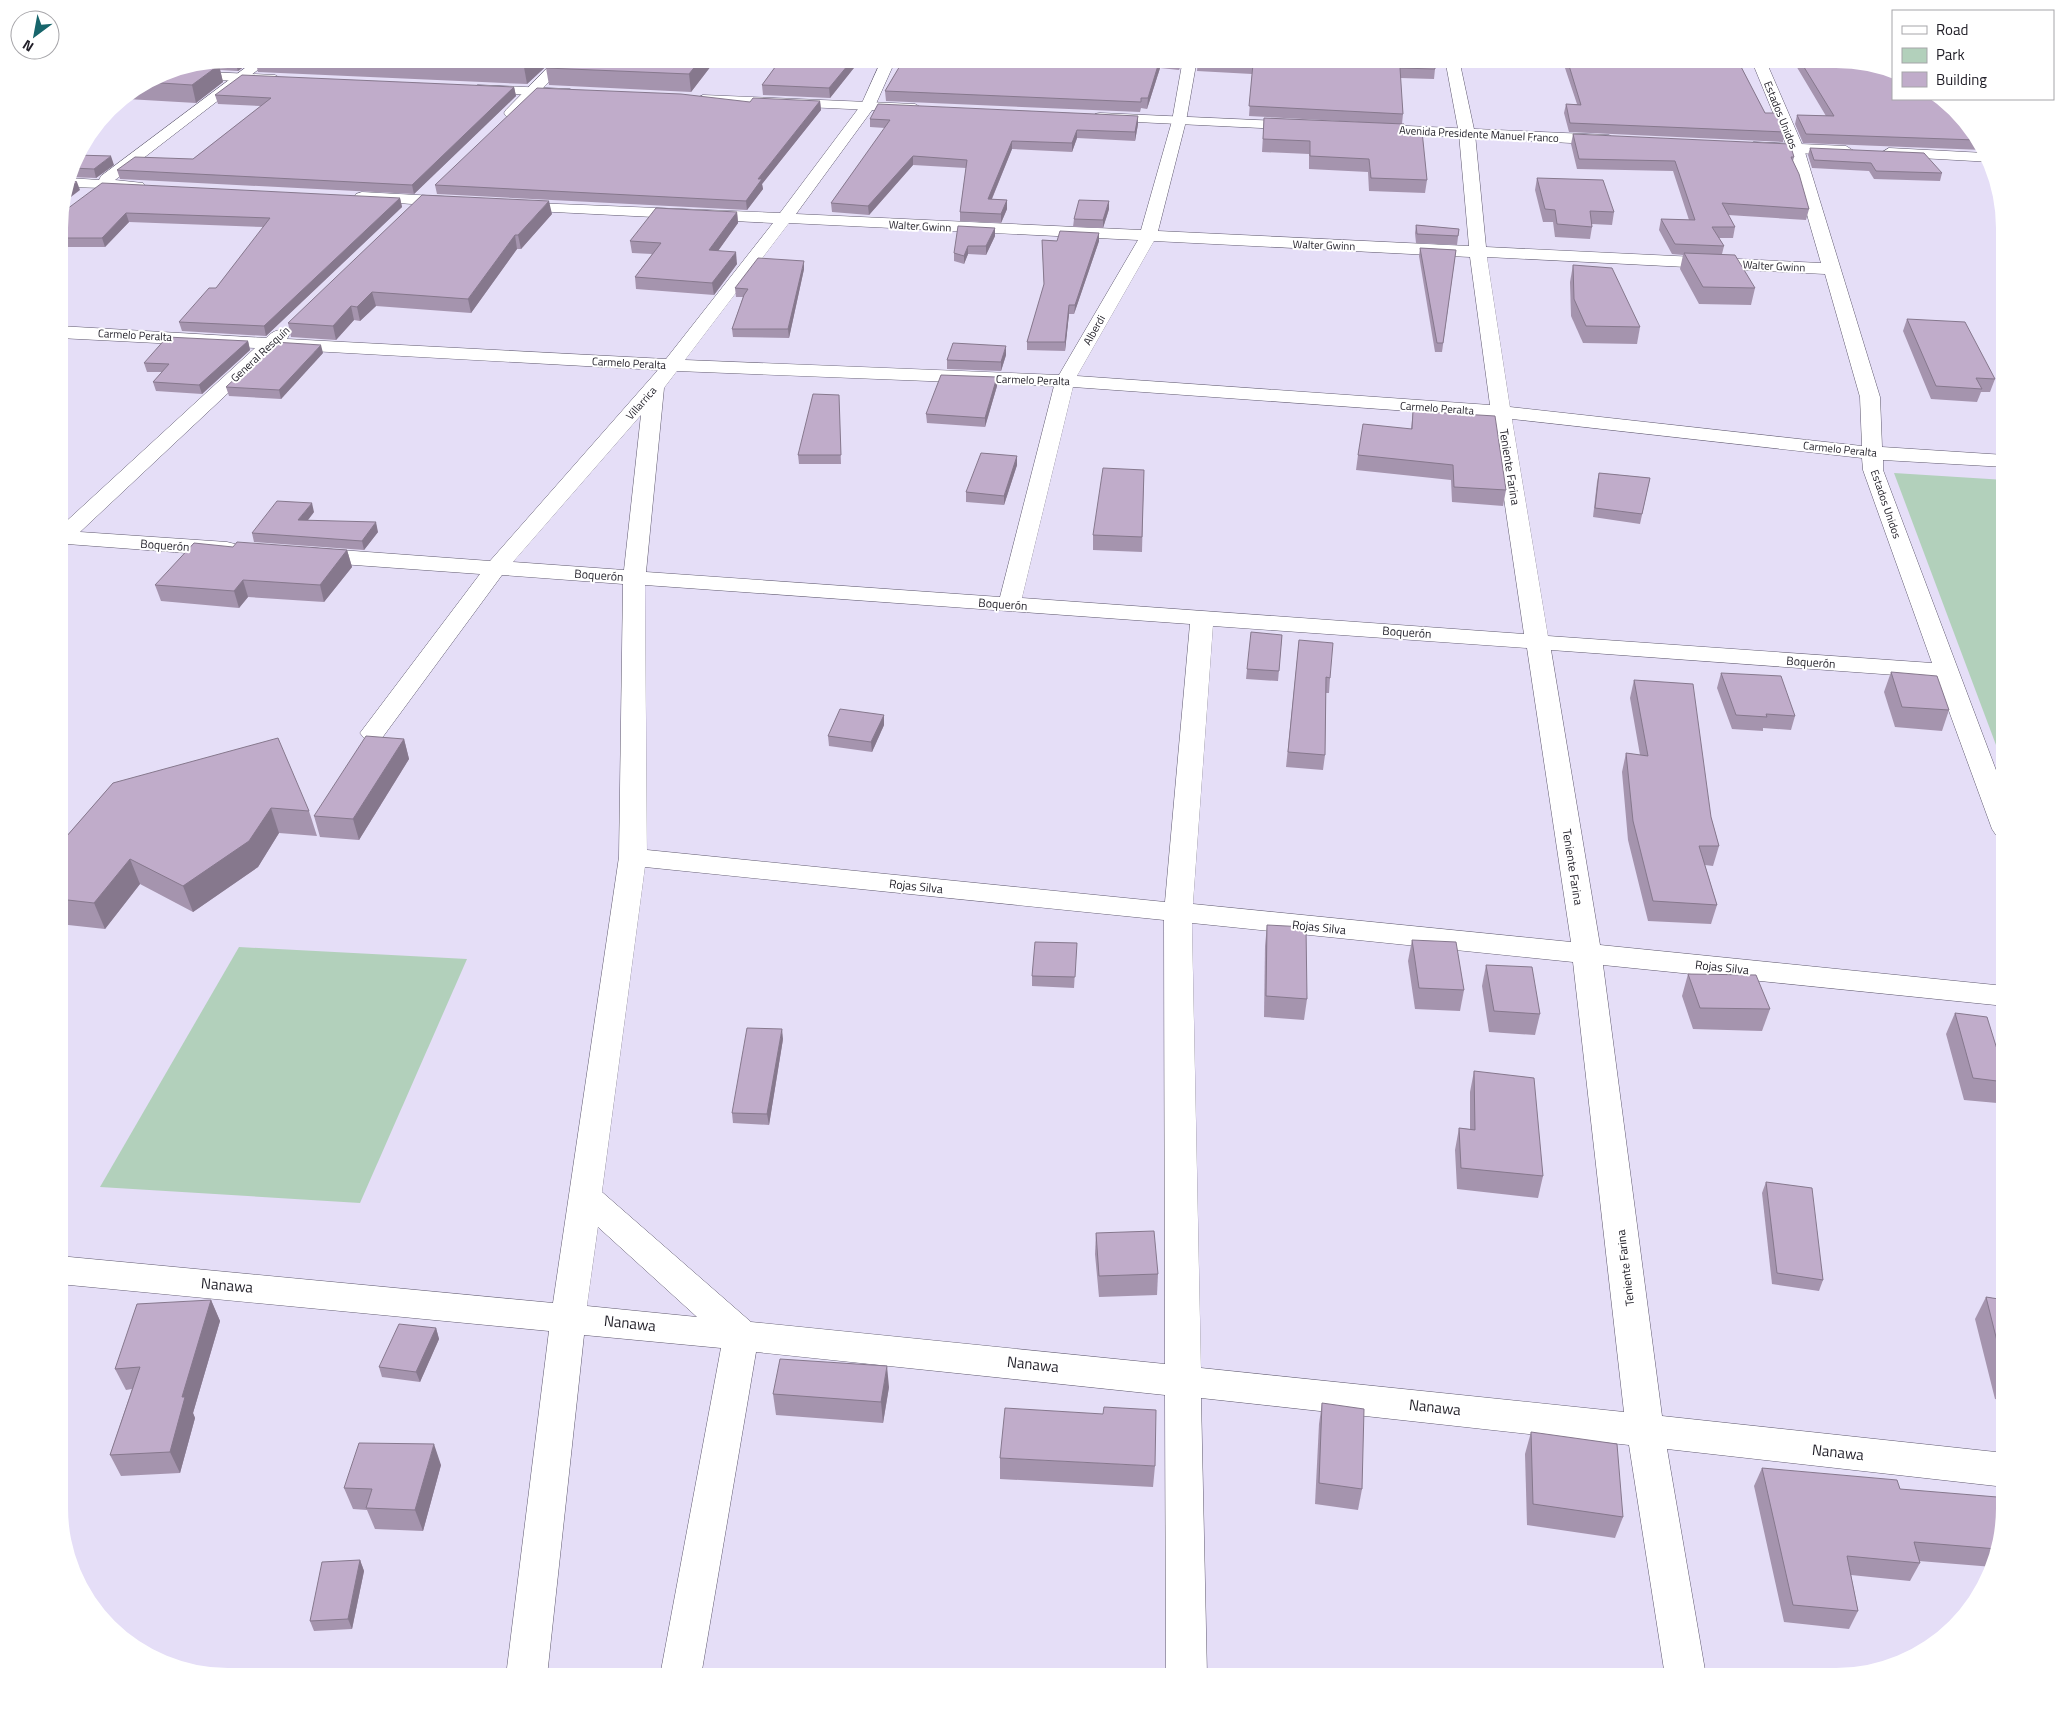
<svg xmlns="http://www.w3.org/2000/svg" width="2064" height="1735" viewBox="0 0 2064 1735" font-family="'Titillium Web',sans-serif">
<rect width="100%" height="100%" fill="#e5def7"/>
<g fill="#b2d0bb">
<path d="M1894 473 2005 480V769Z"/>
<path d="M239 947 467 959 360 1203 100 1187Z"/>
</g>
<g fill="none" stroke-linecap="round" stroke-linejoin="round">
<defs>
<g id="minor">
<path d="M257 59H272L115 180 143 183 145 186 143 189 67 187 69 178 99 180 101 176Z"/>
<path d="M556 59H571L516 116H506L504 113 506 110Z"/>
<path d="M882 59H896L875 106 796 214 1141 230 1172 121 1183 59H1197L1186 121 1158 231 1469 246 1459 134 1445 59H1459L1475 134 1486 247 1821 263 1788 149 1751 59H1765L1804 149 1880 397 1882 447 2005 455V467L1883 460V470L2005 794V837L1996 835 1992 829 1937 678 1551 650 1600 945 2005 986V1006L1603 965 1662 1416 2005 1453V1487L1667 1449 1706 1676H1665L1629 1445 1201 1398 1207 1676H1166L1165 1395 756 1352 701 1676H660L721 1348 584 1335 547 1676H506L549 1331 59 1284V1256L553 1303 619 857 623 584 502 575 382 738 373 741 364 738 360 733 480 574 313 562 305 560 302 555 305 550 313 548 490 561 658 370 275 349 80 532 227 542 235 544 238 549 235 554 227 556 67 544 59 547V528L255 348 59 338V326L266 338C273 331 277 329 287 331L289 335 287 339 666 359 773 223 514 210 508 208 506 205 508 202 780 213 861 105ZM789 223 1138 240 1059 375 685 360ZM1154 241 1470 257 1490 405 1077 376ZM1487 257 1825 274 1860 397 1862 446 1510 407ZM677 371 1054 386 1000 597 646 572 664 388ZM1073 387 1492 417 1524 634 1022 598ZM641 415 624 570 513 562ZM1512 419 1862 458 1863 470 1932 663 1548 636ZM645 585 1190 624 1165 902 647 850ZM1213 626 1527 648 1571 942 1193 904ZM645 867 1164 920 1165 1364 751 1322 602 1192ZM1192 923 1573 962 1624 1412 1201 1368ZM598 1227 697 1317 587 1306Z"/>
<path d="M362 192 454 197 462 202 454 207 356 200 354 197 356 194Z"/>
</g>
<g id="major">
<path d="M186 71 275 75 282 79 275 83 181 78 179 75 181 72Z"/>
<path d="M478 85 570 89 577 93 570 97 473 92 471 89Z"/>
<path d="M703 95 915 104 922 108 915 112 698 102 696 99Z"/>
<path d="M1100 113 1302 122 1309 126 1302 130 1095 120 1093 117 1095 114Z"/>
<path d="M1385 125 1609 135 1617 140 1609 145 1380 133 1377 130Z"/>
<path d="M1754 142 1846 146 1854 151 1846 156 1749 150 1746 147Z"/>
<path d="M1889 148 1985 153 1992 162 1884 156 1881 153Z"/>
</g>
</defs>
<use href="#minor" stroke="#605a6f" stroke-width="1"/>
<use href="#major" stroke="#605a6f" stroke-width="1"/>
<use href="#minor" fill="#fff" fill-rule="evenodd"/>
<use href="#major" fill="#fff" fill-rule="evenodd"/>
</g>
<g fill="#a594ae">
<path d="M228 59H554L527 84 258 72 255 59 238 71 220 70 223 82 196 103 127 99 126 94 163 71Z"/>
<path d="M781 59H861L830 98 763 95 762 85Z"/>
<path d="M904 59H1182L1179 70 1160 68 1147 109 1141 108 1140 112 886 101 885 91Z"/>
<path d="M1198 59 1435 69 1434 79 1400 78 1403 114 1402 124 1427 180 1425 193 1369 191 1368 172 1309 169V154L1262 152 1264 118 1377 123 1249 116 1252 74 1197 71Z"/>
<path d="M1562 59H1737L1765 113 1785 132 1783 142 1569 132 1564 113 1566 104H1577Z"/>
<path d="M1792 59H1837L1948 101 1983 150 1803 143 1795 124 1797 115 1826 116Z"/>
<path d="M711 66 691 92 549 85 546 68Z"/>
<path d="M514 87 516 96 414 194 120 179 117 170 193 159 261 106 218 104 215 95Z"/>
<path d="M820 101 821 110 762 184 763 189 747 210 437 194 435 185 750 102Z"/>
<path d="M1138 116V124L1135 141 1077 138 1072 152 1012 149 992 199 1007 200V209L1001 223 960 221V212L966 168 913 165 869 215 832 212 831 203 885 128 870 127V119Z"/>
<path d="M1573 134 1794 157 1793 161 1809 209 1806 220 1728 215 1735 227 1733 238H1719L1724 246 1722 254 1755 288 1751 305 1699 304 1680 269 1683 255 1672 254 1659 230 1661 219 1689 220 1673 171 1577 169 1571 144Z"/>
<path d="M1810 148 1942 173 1940 181 1874 179 1869 171 1812 168 1808 155Z"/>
<path d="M75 156 114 165 96 178 70 177Z"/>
<path d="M1537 178 1614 212 1612 225 1592 224V227L1590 239 1555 237 1553 222H1543L1535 190Z"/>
<path d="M400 198 402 207 266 336 182 331 179 322 216 288 264 227 129 222 105 247H59V216Z"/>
<path d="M1109 201V209L1103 228 1073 227 1074 219Z"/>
<path d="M737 212 738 223 718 251 737 264 714 295 636 289 635 277 652 254 632 253 630 241Z"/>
<path d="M552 214 521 249H517L471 313 376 306 360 321 354 320 336 340 291 337 288 323Z"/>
<path d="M1416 225 1459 229 1457 245 1416 243 1415 233Z"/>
<path d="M995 228V236L986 255 968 254 964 264 954 261V253Z"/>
<path d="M1099 233V241L1074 314H1069L1065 351 1027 350V342L1044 286 1042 240 1057 241Z"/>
<path d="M1420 248 1456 250 1442 352H1435L1419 256Z"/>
<path d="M1573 265 1640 327 1637 344 1583 343 1571 316 1570 282Z"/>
<path d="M804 269 789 338 733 337 732 329 743 297H736L735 288Z"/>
<path d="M1907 319 1995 379 1990 392H1981L1977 402 1931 399 1903 331Z"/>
<path d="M248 341 250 350 202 394 156 391 153 382 162 372H147L144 363Z"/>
<path d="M323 353 281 399 229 396 226 387Z"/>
<path d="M1006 355 1001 371 947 369V360Z"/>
<path d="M997 377V386L985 427 927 423 926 414Z"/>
<path d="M839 404 841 464H799L798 455Z"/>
<path d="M1413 411 1506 490 1503 506 1452 502 1451 480 1356 470 1358 455 1411 429Z"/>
<path d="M1017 456V465L1004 505 966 502V492Z"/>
<path d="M1144 470 1142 552 1093 550V535Z"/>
<path d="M1599 473 1650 478 1640 524 1593 517 1597 482Z"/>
<path d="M314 512 308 520 378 532 364 550 254 542 252 533Z"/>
<path d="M233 547 347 550 352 567 324 602 248 597 239 608 161 601 155 585Z"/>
<path d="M1282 635 1278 681 1246 679 1247 669Z"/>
<path d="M1299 640 1330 678 1329 693H1326L1325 755 1323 770 1286 767Z"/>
<path d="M1891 672 1949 710 1942 731 1895 727 1884 692Z"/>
<path d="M1721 673 1795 716 1791 730 1763 728V731L1732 729 1717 688Z"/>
<path d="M1634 680 1711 817 1719 846 1713 866 1705 865 1717 905 1711 924 1648 921 1628 840 1622 772 1626 753 1640 755 1630 698Z"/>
<path d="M884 715V725L872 752 829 746 828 736Z"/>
<path d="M404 739 409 759 359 840 320 837 314 816Z"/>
<path d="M113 783 309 811 317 836 279 833 258 867 193 912 140 884 105 929 59 924V845Z"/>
<path d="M1267 925 1307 999 1304 1020 1264 1017 1265 946Z"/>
<path d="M1412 940 1464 990 1460 1011 1415 1009 1408 961Z"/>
<path d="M1076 954 1074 988 1032 986V976Z"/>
<path d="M1486 965 1540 1014 1535 1035 1489 1032 1482 986Z"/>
<path d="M1688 974 1770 1009 1762 1031 1693 1029 1682 996Z"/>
<path d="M1955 1013 2005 1075V1086L1997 1103 1964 1100 1946 1034Z"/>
<path d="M783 1039 769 1125 733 1123 732 1113Z"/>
<path d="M1474 1071 1543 1176 1538 1198 1457 1189 1455 1150 1459 1128 1470 1129V1092Z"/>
<path d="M1766 1182 1823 1280 1819 1291 1772 1284 1762 1193Z"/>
<path d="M1096 1233 1158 1274 1157 1295 1099 1297 1095 1254Z"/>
<path d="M1986 1297 2005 1300V1401L1995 1399 1975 1319Z"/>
<path d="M211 1300 220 1321 193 1413 195 1418 180 1473 121 1476 110 1455 132 1389 126 1390 115 1369Z"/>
<path d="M436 1328 439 1339 420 1382 382 1377 379 1367Z"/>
<path d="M889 1387 883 1423 776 1415 773 1394Z"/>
<path d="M1322 1403 1362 1489 1358 1510 1315 1504 1319 1424Z"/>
<path d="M1531 1432 1623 1517 1615 1538 1527 1525 1525 1454Z"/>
<path d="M1000 1458 1155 1466 1153 1487 1000 1479Z"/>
<path d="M441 1465 423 1531 375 1529 367 1510 353 1509 344 1488Z"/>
<path d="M1762 1468 1900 1489 2003 1517 1993 1567 1919 1561 1920 1563 1910 1581 1851 1575 1858 1611 1849 1629 1784 1622 1754 1486Z"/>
<path d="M360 1560 364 1571 352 1629 314 1631 310 1621Z"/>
</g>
<g fill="#86788d">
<path d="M234 59H255L238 71Z"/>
<path d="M533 59H554L527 84 524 67Z"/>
<path d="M701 59H710L711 66 691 92 689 74Z"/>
<path d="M853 59H861L830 98 829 88Z"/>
<path d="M1160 59V68L1147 109 1148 98Z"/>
<path d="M1180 59H1182L1179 70Z"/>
<path d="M219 65 223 82 196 103 192 85Z"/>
<path d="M514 87 516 96 414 194 412 185Z"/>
<path d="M820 101 821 110 762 184 763 189 747 210 746 201 758 179Z"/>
<path d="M1138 116V124L1135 141V132Z"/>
<path d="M1077 130V138L1072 152V143Z"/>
<path d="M1012 141V149L988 208V199Z"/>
<path d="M111 156 114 165 96 178 94 169Z"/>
<path d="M913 156V165L869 215 868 206Z"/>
<path d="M77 182 80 190 63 203 66 189Z"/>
<path d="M400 198 402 207 266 336 264 326Z"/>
<path d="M1007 200V209L1001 223V214Z"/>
<path d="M549 201 552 214 521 249 518 235Z"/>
<path d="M1109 201V209L1103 228V220Z"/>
<path d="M737 212 738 223 710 262 709 250Z"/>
<path d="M126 213 129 222 105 247 102 238Z"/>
<path d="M995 228V236L986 255V246Z"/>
<path d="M1099 233V241L1074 314 1075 305Z"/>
<path d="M515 235 517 249 471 313 468 299Z"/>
<path d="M968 246V254L964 264V256Z"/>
<path d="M736 252 737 264 714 295 712 283Z"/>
<path d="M804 261V269L789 338 788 329Z"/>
<path d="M372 292 376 306 360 321 357 307Z"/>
<path d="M1069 305V314L1065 351V342Z"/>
<path d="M351 306 354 320 336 340 333 326Z"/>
<path d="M248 341 250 350 202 394 199 385Z"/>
<path d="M321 345 323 353 281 399 279 390Z"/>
<path d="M1006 346V355L1001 371V362Z"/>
<path d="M997 377V386L985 427V418Z"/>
<path d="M1017 456V465L1004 505V496Z"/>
<path d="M312 503 314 512 301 529 298 520Z"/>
<path d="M376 522 378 532 364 550 362 541Z"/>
<path d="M347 550 352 567 324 602 320 585Z"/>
<path d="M243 580 248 597 239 608 234 591Z"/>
<path d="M884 715V725L872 752 871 742Z"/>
<path d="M404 739 409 759 359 840 353 819Z"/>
<path d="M271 808 279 833 258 867 193 912 183 886Z"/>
<path d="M130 859 140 884 105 929 94 903Z"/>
<path d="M782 1029 783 1039 769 1125 767 1114Z"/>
<path d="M211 1300 220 1321 193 1413 195 1418 180 1473 170 1452 182 1397Z"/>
<path d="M436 1328 439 1339 420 1382 416 1372Z"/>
<path d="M887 1366 889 1387 883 1423 881 1402Z"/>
<path d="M434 1444 441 1465 423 1531 415 1510Z"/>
<path d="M360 1560 364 1571 352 1629 348 1619Z"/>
</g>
<g fill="#c0acca" stroke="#86788d">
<path d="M341 59H533L524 67Z"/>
<path d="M555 59H701L689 74 546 68Z"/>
<path d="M781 59H853L829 88 762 85Z"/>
<path d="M904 59H1160L1148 98H1141V102L885 91Z"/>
<path d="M1163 59H1180V60Z"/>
<path d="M1198 59H1435V69L1400 68 1403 114 1249 106 1253 64 1197 61Z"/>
<path d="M1567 59H1737L1765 113H1777L1785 132 1570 123 1566 104 1581 105Z"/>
<path d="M1799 59H1837L1893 70V99H1945L1948 101 1976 140 1806 134 1797 115 1834 116Z"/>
<path d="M202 64 219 65 192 85 146 82 163 71Z"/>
<path d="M242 75 514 87 412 185 117 170 135 157 193 159 271 98 215 95Z"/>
<path d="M537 88 681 94 750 102 753 98 820 101 758 179H762L746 201 435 185Z"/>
<path d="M878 104 1138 116 1135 132 1077 130 1072 143 1012 141 988 199 1007 200 1001 214 960 212 967 160 913 156 868 206 831 203 890 120 870 119Z"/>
<path d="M1264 118 1404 124V130L1422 131 1427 180 1371 178 1369 159 1310 156V141L1263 139Z"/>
<path d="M1573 134 1790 144 1794 157H1791L1799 174 1809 209 1722 203 1735 227H1712L1724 246 1675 244 1661 219 1695 220 1675 161 1579 159Z"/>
<path d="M1810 148 1924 153 1942 173 1876 171 1871 163 1814 160Z"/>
<path d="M76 155 111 156 94 169 72 168Z"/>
<path d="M1537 178 1603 180 1614 212 1590 211 1592 227 1557 224 1555 210 1545 209Z"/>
<path d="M69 180 77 182 66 189Z"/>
<path d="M102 183 400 198 264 326 179 322 209 288H216L270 218 126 213 102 238H59V216L60 212H63Z"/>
<path d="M422 195 549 201 518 235H515L468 299 372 292 357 307 351 306 333 326 288 323Z"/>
<path d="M1079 200 1109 201 1103 220 1074 219Z"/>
<path d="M656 208 737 212 709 250 736 252 712 283 635 277 661 243 630 241Z"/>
<path d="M1416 225 1459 229 1458 236 1417 234Z"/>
<path d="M958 226 995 228 986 246H968L964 256 954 253Z"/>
<path d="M1060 231 1099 233 1075 305H1069L1065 342H1027L1044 284 1042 240 1057 241Z"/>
<path d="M1420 248 1456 250 1443 343H1437Z"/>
<path d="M1684 253 1735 255 1755 288 1703 287Z"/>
<path d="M758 258 804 261 788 329H732L744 295 748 289 735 288Z"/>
<path d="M1573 265 1612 268 1640 327 1586 326 1574 299Z"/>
<path d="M1907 319 1965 322 1995 379 1976 378 1982 389 1936 386Z"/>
<path d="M167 337 248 341 199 385 153 382 169 364 144 363Z"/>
<path d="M274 342 321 345 279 390 226 387Z"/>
<path d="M953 343 1006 346 1001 362 947 360Z"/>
<path d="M941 375 997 377 985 418 926 414Z"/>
<path d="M813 394 839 395 841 455H798Z"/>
<path d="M1413 411 1495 416 1506 490 1454 487 1453 465 1358 455 1363 424 1412 429Z"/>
<path d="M981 453 1017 456 1004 496 966 492Z"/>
<path d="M1103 468 1144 470 1142 537 1093 535Z"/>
<path d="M1599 473 1650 478 1642 514 1595 508Z"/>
<path d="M277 501 312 503 298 520 376 522 362 541 252 533Z"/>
<path d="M237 542 347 550 320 585 243 580 234 591 155 585 194 543 233 547Z"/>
<path d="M1251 632 1282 635 1279 671 1247 669Z"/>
<path d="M1299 640 1333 643 1330 678 1326 677 1325 755 1288 752Z"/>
<path d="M1891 672 1937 676 1949 710 1902 707Z"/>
<path d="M1721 673 1781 676 1795 716 1766 714 1767 717 1736 715Z"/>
<path d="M1634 680 1693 684 1711 817 1719 846H1699L1717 905 1653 901 1633 821 1626 753 1648 756Z"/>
<path d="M840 709 884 715 871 742 828 736Z"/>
<path d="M366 736 404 739 353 819 314 816Z"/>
<path d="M278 738 309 811 271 808 249 841 183 886 130 859 94 903 59 899V845L113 783Z"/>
<path d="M1267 925 1306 927 1307 999 1266 996Z"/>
<path d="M1412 940 1456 942 1464 990 1419 988Z"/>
<path d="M1035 942 1077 943 1075 977 1032 976Z"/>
<path d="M1486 965 1532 967 1540 1014 1494 1011Z"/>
<path d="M1688 974 1756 975 1770 1009 1700 1008Z"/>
<path d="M1955 1013 1987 1017 2005 1075V1082L1973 1078Z"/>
<path d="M747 1028 782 1029 767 1114 732 1113Z"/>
<path d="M1474 1071 1534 1078 1543 1176 1461 1168 1459 1128 1475 1130Z"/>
<path d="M1766 1182 1812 1188 1823 1280 1777 1273Z"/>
<path d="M1154 1231 1158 1274 1099 1276 1096 1233Z"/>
<path d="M1986 1297 2005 1300V1373Z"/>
<path d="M211 1300 182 1397H185L170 1452 110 1455 140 1367 115 1369 137 1304Z"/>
<path d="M399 1324 436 1328 416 1372 379 1367Z"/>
<path d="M780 1359 887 1366 881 1402 773 1394Z"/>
<path d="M1322 1403 1364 1409 1362 1489 1319 1483Z"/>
<path d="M1104 1407 1156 1410 1155 1466 1000 1458 1005 1408 1103 1414Z"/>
<path d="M1531 1432 1617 1444 1623 1517 1533 1504Z"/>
<path d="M359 1443 434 1444 415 1510 366 1508 372 1489 344 1488Z"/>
<path d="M1762 1468 1897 1480 1900 1489 1997 1497 2003 1517 1997 1549 1914 1542 1920 1563 1847 1556 1858 1611 1793 1605Z"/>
<path d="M360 1560 348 1619 310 1621 322 1562Z"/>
</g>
<g text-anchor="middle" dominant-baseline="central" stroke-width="4" stroke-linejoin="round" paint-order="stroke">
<g font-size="11" fill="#201e27" stroke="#fff">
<text transform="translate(1781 115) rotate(68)">Estados Unidos</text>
<text transform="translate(1479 134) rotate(3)">Avenida Presidente Manuel Franco</text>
<text transform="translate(920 226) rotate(3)">Walter Gwinn</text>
<text transform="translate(1324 245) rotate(2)">Walter Gwinn</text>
<text transform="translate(1774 266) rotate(3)">Walter Gwinn</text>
<text transform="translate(1094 330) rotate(-60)">Alberdi</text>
<text transform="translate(135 335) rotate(3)">Carmelo Peralta</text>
<text transform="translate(260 354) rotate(-43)">General Resquín</text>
<text transform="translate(629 363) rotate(3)">Carmelo Peralta</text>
<text transform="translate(1033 380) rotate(2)">Carmelo Peralta</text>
<text transform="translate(641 403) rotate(-49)">Villarrica</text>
<text transform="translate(1437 408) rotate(4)">Carmelo Peralta</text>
<text transform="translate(1840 449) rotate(6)">Carmelo Peralta</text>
<text transform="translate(1886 504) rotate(71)">Estados Unidos</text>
</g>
<g font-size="12" fill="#201e27" stroke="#fff">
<text transform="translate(1510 467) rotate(81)">Teniente Farina</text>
<text transform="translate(165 545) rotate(4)">Boquerón</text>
<text transform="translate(599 575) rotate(4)">Boquerón</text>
<text transform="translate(1003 604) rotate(4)">Boquerón</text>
<text transform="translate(1407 632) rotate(4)">Boquerón</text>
<text transform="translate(1811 662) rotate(4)">Boquerón</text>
<text transform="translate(1573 867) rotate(81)">Teniente Farina</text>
<text transform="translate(916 886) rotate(6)">Rojas Silva</text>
<text transform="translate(1319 927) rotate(6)">Rojas Silva</text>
<text transform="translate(1722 967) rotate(6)">Rojas Silva</text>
<text transform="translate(1625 1268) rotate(-97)">Teniente Farina</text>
</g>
<g font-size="15" fill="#201e27" stroke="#fff">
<text transform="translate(227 1285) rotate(5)">Nanawa</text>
<text transform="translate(630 1323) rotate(6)">Nanawa</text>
<text transform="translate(1033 1364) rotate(6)">Nanawa</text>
<text transform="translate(1435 1407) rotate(6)">Nanawa</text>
<text transform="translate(1838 1452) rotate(6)">Nanawa</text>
</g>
</g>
<path d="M0 0H2064V1735H0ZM228 68H1836A160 160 0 0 1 1996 228V1508A160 160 0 0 1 1836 1668H228A160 160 0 0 1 68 1508V228A160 160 0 0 1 228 68Z" fill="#fff" fill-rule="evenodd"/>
<rect x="1892" y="10" width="162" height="90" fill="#ffffff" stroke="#a6a5a9"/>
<rect x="1902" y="26" width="25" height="8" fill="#ffffff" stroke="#a6a5a9"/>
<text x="1936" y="35" font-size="15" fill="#201e27">Road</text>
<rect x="1902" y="48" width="25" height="15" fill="#b2d0bb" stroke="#a6a5a9"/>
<text x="1936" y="60" font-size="15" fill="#201e27">Park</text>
<rect x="1902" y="72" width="25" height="15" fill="#c0acca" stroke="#a6a5a9"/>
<text x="1936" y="85" font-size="15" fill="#201e27">Building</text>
<g transform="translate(35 35) rotate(212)"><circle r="24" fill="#ffffff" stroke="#a6a5a9"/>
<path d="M0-4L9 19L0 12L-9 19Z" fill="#17656b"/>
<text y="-8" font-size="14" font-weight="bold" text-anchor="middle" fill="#201e27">N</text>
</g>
</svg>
